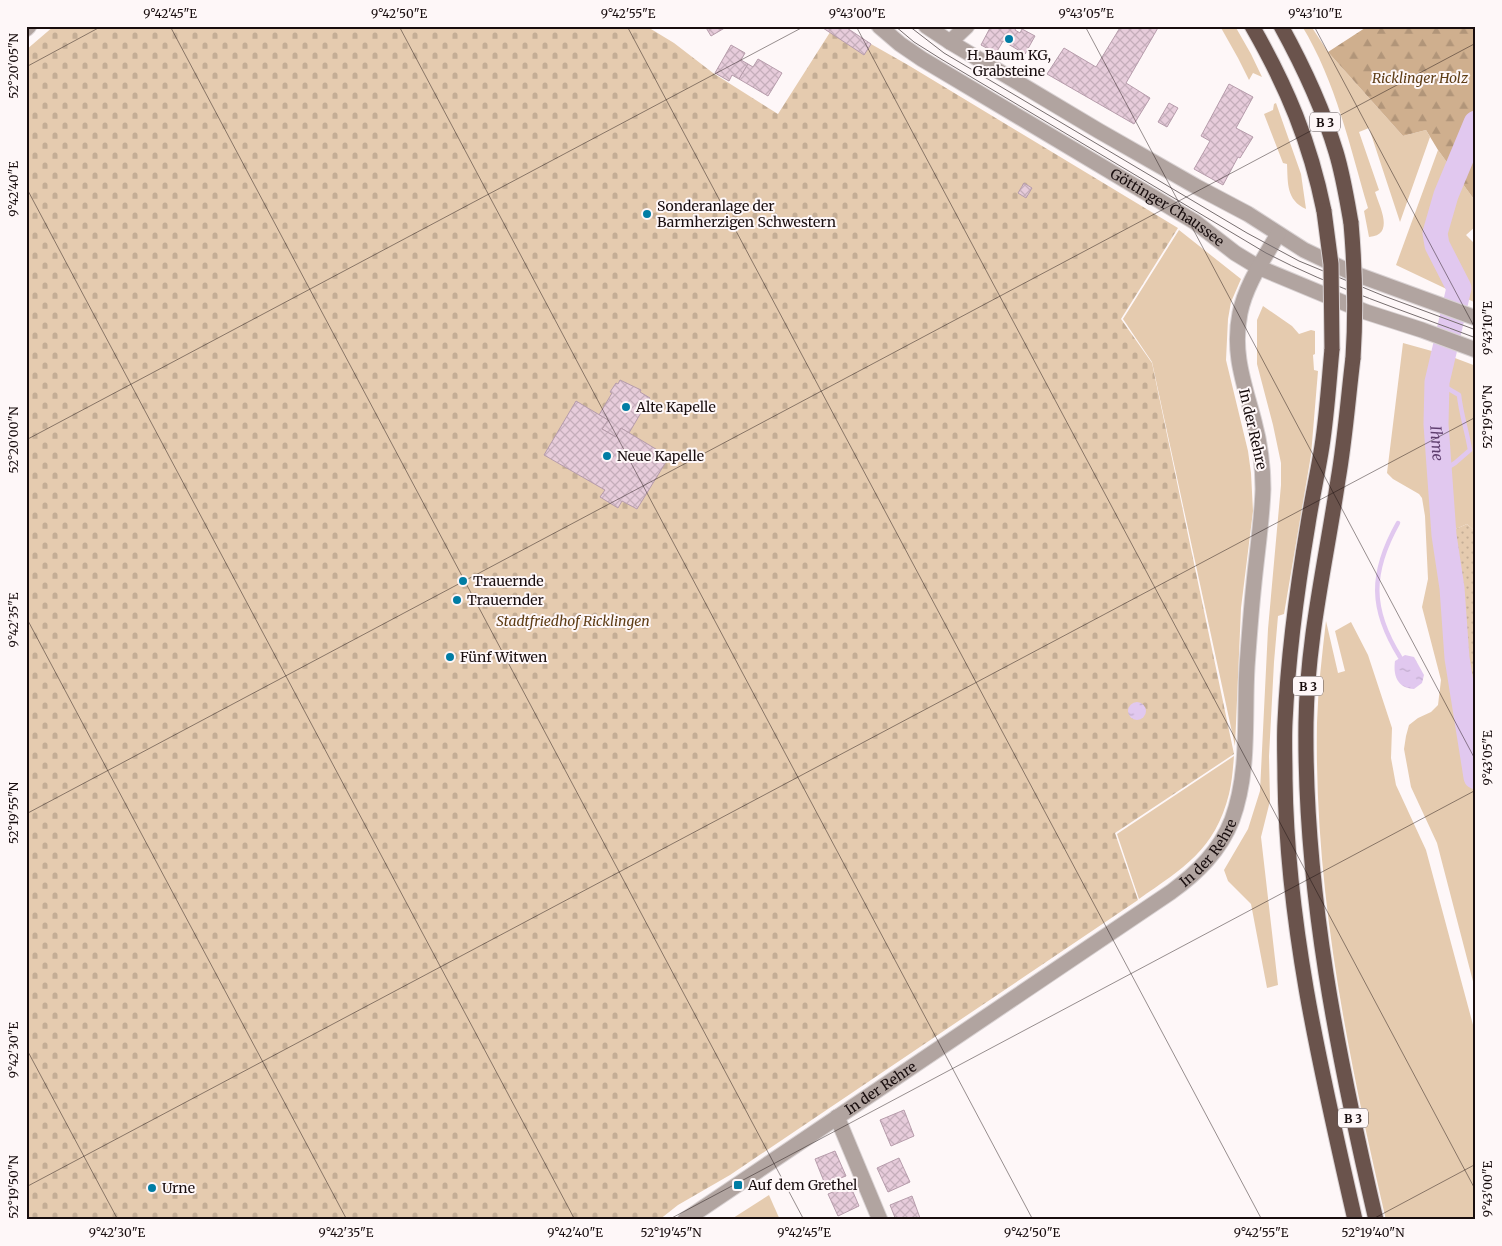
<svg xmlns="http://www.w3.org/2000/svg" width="1502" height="1246" viewBox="0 0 1502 1246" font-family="Merriweather,serif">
<defs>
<pattern id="forest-firs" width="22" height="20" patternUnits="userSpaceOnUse" patternTransform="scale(1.25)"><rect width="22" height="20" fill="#cfaf8e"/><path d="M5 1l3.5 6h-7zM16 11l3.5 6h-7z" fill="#b19579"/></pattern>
<pattern id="cemetery-stones" width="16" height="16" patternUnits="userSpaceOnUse" patternTransform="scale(1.25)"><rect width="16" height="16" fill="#e5cbaf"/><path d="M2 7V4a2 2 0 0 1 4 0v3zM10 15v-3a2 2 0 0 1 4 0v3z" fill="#c4ad95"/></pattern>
<pattern id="park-dots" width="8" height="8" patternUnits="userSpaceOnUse" patternTransform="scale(1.25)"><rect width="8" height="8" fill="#e5cbaf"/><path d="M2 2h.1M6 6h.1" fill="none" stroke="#c4ad95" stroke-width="1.8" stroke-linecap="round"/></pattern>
<pattern id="water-ripples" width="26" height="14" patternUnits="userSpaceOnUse" patternTransform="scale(1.25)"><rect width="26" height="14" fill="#e1c8ef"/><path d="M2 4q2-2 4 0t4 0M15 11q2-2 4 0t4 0" fill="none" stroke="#c0abcc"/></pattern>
<pattern id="building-cross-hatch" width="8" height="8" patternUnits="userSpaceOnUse" patternTransform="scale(1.25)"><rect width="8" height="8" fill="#e7ccdb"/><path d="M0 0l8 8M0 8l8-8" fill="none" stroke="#c5aebb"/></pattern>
</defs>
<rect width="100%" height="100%" fill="#fef7f8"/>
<g fill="#e5cbaf">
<path d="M1220 26H1235L1251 54 1262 77 1253 73 1249 80 1238 58Z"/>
<path d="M1302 26H1311L1328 52 1403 136 1426 130 1430 137 1400 222 1369 128 1359 132 1379 190 1375 192C1380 208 1395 235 1369 237L1364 211 1368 208C1350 147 1336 82 1302 26Z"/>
<path d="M1276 103 1301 174 1306 209C1286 200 1288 183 1287 164L1283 163 1264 114 1273 110 1274 104Z"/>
<path d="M1438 150 1476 202V226L1466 235 1476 245V303L1396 265Z"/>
<path d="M1179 230 1241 279 1231 302 1228 319 1226 360 1248 451 1251 473 1253 511 1241 608 1235 746 1152 362 1123 319Z"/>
<path d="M1263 306 1292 326 1299 334 1311 330 1315 331V354L1313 355 1314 370 1318 371 1311 455 1284 614 1278 616 1274 662 1269 756 1270 801 1261 837 1278 985 1267 988 1251 904 1228 881 1224 870 1248 829 1260 791 1268 629 1281 485V463L1273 425 1257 364V320Z"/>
<path d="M1403 343 1439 353 1432 388 1435 464 1440 534 1448 588 1454 659 1462 713 1476 711V993L1437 843 1411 787 1404 749 1406 736 1409 725 1418 718 1431 712 1438 705 1441 680 1422 607 1428 579 1425 516 1422 498 1419 494 1393 479 1387 473Z"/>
<path d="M1447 355 1476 366V532L1467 524 1449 532 1439 423 1440 389Z"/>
<path d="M1326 621 1338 673 1345 671 1335 631 1351 622 1368 655 1392 728 1391 758 1396 785 1426 850 1476 1036V1220H1386C1348 1056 1314 892 1317 723 1318 689 1322 655 1326 621Z"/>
<path d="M1234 756C1233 768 1232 782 1229 794 1215 850 1183 868 1139 899L1117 834Z"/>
<path d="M769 1195 780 1220H730Z"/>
</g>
<path fill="url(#forest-firs)" d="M1368 26H1476V202L1438 150 1426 130 1403 136 1328 52Z"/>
<path fill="url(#cemetery-stones)" d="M54 26H646L674 43 713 73 778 114 834 26 870 45 871 44 908 65 1178 228 1121 319 1152 363 1234 754 1115 833 1138 900 730 1175 678 1205 659 1220H26V50Z"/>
<path fill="url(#park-dots)" d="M1467 524 1476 532V711L1468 712 1460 658 1457 590 1449 532Z"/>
<g fill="url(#water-ripples)">
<path d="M1405 655 1414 657 1424 675 1422 683 1414 689C1397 688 1393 675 1395 661Z"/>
<circle cx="1137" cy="711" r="9"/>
</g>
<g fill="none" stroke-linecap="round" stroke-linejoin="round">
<g stroke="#e1c8ef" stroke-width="4.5">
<path d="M1437 382 1459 395C1461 414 1467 431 1470 450L1455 463 1439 473"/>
<path d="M1398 523C1370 573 1370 609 1400 657"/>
</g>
<path stroke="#e1c8ef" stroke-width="25" id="s1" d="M1476 123 1446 195 1435 233 1437 245 1459 288 1437 382 1436 424 1444 535 1452 588 1457 658 1476 777"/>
</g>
<g fill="url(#building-cross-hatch)" stroke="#b69cab">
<path d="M705 26H728L711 36Z"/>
<path d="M820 26H844L871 44 864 55Z"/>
<path d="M991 26H1017L1015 30 1020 33 1022 29 1035 36 1025 54 1003 41 996 53 981 45Z"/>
<path d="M1121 26H1159L1126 83 1150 98 1134 124 1047 74 1064 48 1096 67Z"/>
<path d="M731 45 745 53 741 60 748 64 739 79 732 75 729 81 715 73Z"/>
<path d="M758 59 782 73 768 96 739 79 748 64 753 67Z"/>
<path d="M1229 84 1253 97 1236 128 1253 137 1240 158 1238 157 1223 185 1194 169 1210 141 1201 136Z"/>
<path d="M1169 103 1178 108 1167 127 1158 122Z"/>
<path d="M1024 183 1032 188 1026 198 1018 193Z"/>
<path d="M620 380 641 390 640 392 650 398 647 402 650 403 644 413 642 411 629 433 621 428 616 437 602 429 608 420 599 415 612 393 610 392 616 383 618 384Z"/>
<path d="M576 401 608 420 602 429 616 437 621 428 669 457 637 509 622 501 618 508 600 497 605 490 544 455Z"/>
<path d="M904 1110 914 1136 891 1146 880 1120Z"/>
<path d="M835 1151 846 1176 825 1184 815 1159Z"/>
<path d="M899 1158 910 1182 888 1192 877 1168Z"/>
<path d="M850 1185 859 1206 838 1216 828 1194Z"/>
<path d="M912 1196 920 1218 916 1220H896L890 1205Z"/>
</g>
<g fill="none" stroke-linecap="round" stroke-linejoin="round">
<defs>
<g id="minor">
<path d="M26 29 29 26"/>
<path d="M950 42 967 26"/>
<path d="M837 1117 880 1220"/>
</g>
<g id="tertiary">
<path id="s2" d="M879 26 900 44 922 59 1195 222 1235 253 1258 267 1366 312 1422 330 1476 350"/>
<path d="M926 26 950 42 1099 131 1197 187 1248 214 1304 250 1350 272 1476 318"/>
<path id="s3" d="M685 1220 1171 892C1197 873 1220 851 1232 820 1250 771 1244 718 1247 667 1249 639 1251 611 1254 583 1257 552 1262 521 1263 489 1263 466 1260 443 1254 421 1244 383 1232 353 1240 313 1246 284 1264 259 1278 234"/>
</g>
<g id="trunk">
<path d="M1252 26C1287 87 1310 142 1324 211"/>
<path d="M1281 26C1303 66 1323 109 1336 152 1343 175 1347 200 1351 223"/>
<path d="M1332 349C1329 381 1327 414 1322 446 1318 472 1312 498 1308 524 1297 589 1288 656 1285 722 1284 741 1285 760 1285 779 1287 929 1322 1075 1355 1220"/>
<path d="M1353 358C1348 399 1345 440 1338 480 1326 561 1307 640 1306 723 1304 891 1338 1057 1376 1220"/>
</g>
</defs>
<use href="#minor" stroke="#d9d2d3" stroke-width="17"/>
<use href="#tertiary" stroke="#d9d2d3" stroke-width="17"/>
<use href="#trunk" stroke="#d9d2d3" stroke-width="17"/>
<use href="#minor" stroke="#b1a4a0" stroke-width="15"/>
<use href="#tertiary" stroke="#b1a4a0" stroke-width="15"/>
<use href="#trunk" stroke="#6a534c" stroke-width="15"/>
<g stroke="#776e6f" stroke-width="1">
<path d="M895 26 914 42 941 59 1266 253C1333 288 1405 311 1476 338"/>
<path d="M909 26 944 53 1008 91 1247 233 1299 261 1384 296 1476 330"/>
</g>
<defs>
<g id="trunk-bridge">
<path d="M1324 211 1331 264 1332 349"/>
<path d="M1351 223C1355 269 1356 313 1353 358"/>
</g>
</defs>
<use href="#trunk-bridge" stroke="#d9d2d3" stroke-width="17" stroke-linecap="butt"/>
<use href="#trunk-bridge" stroke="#6a534c" stroke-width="15"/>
</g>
<path fill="none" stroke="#180d0e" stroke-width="1" stroke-opacity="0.45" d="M170 26 804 1220M399 26 1033 1220M627 26 1262 1220M856 26 1476 1191M1085 26 1476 761M1314 26 1476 330M26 67 102 26M26 187 575 1220M26 440 805 26M26 617 347 1220M26 814 1476 43M26 1048 118 1220M26 1187 1476 417M668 1220 1476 790M1371 1220 1476 1164"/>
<g fill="#007da4" stroke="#fef7f8" stroke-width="2">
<circle cx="1009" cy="39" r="5"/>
<circle cx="647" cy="214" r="5"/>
<circle cx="626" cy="407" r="5"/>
<circle cx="607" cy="456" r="5"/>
<circle cx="463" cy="581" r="5"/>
<circle cx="457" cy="600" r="5"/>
<circle cx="450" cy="657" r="5"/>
<rect x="733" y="1180" width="10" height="10" rx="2.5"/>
<circle cx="152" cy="1188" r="5"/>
</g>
<g text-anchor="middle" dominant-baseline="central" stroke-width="4" stroke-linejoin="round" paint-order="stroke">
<g fill="#fef7f8" stroke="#5d5354" stroke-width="1">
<rect x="1310" y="112.5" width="30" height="19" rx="4"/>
<rect x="1293" y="676.5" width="30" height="19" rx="4"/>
<rect x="1338" y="1108.5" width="30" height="19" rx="4"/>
</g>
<g font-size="12" font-weight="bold" fill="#180d0e">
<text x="1325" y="122">B 3</text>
<text x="1308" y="686">B 3</text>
<text x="1353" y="1118">B 3</text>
</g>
<g font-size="14" fill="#180d0e" stroke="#fef7f8" text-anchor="start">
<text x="1009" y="55" text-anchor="middle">H. Baum KG,<tspan x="1009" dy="16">Grabsteine</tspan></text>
<text x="657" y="206">Sonderanlage der<tspan x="657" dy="16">Barmherzigen Schwestern</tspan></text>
<text x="636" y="407">Alte Kapelle</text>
<text x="617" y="456">Neue Kapelle</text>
<text x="473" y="581">Trauernde</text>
<text x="467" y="600">Trauernder</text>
<text x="460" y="657">Fünf Witwen</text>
<text x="748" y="1185">Auf dem Grethel</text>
<text x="162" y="1188">Urne</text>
</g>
<g font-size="14" font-style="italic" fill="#5e3d15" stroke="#fef7f8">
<text x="1420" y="78">Ricklinger Holz</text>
<text x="573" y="621">Stadtfriedhof Ricklingen</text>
</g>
<g font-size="14" fill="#180d0e" stroke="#fef7f8">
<text stroke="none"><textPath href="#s2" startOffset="341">Göttinger Chaussee</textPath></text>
<text transform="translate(1253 429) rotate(77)">In der Rehre</text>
<text stroke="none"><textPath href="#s3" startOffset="641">In der Rehre</textPath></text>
<text stroke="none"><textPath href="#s3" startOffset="236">In der Rehre</textPath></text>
</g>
<g font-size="15" font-style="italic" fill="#5f3e6f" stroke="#fef7f8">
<text stroke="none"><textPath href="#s1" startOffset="336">Ihme</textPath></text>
</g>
</g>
<rect width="1502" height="1246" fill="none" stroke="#fef7f8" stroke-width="55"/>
<rect x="28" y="28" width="1446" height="1190" fill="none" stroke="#180d0e" stroke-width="2"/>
<g font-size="12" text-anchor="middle" fill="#180d0e">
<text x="170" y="18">9°42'45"E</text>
<text x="399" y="18">9°42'50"E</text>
<text x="628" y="18">9°42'55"E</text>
<text x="857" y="18">9°43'00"E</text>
<text x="1086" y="18">9°43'05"E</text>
<text x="1315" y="18">9°43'10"E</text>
<text transform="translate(14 66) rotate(-90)" y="4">52°20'05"N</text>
<text transform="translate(14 189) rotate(-90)" y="4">9°42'40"E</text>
<text transform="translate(1488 328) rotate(-90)" y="4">9°43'10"E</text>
<text transform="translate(1488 417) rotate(-90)" y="4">52°19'50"N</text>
<text transform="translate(14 440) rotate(-90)" y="4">52°20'00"N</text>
<text transform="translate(14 620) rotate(-90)" y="4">9°42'35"E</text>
<text transform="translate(1488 758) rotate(-90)" y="4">9°43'05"E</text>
<text transform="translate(14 813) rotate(-90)" y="4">52°19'55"N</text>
<text transform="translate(14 1050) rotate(-90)" y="4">9°42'30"E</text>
<text transform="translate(14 1187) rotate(-90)" y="4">52°19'50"N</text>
<text transform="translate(1488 1189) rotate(-90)" y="4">9°43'00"E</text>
<text x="117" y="1237">9°42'30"E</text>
<text x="346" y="1237">9°42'35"E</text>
<text x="575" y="1237">9°42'40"E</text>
<text x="671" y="1237">52°19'45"N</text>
<text x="804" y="1237">9°42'45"E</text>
<text x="1032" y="1237">9°42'50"E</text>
<text x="1261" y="1237">9°42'55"E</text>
<text x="1373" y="1237">52°19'40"N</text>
</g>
</svg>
